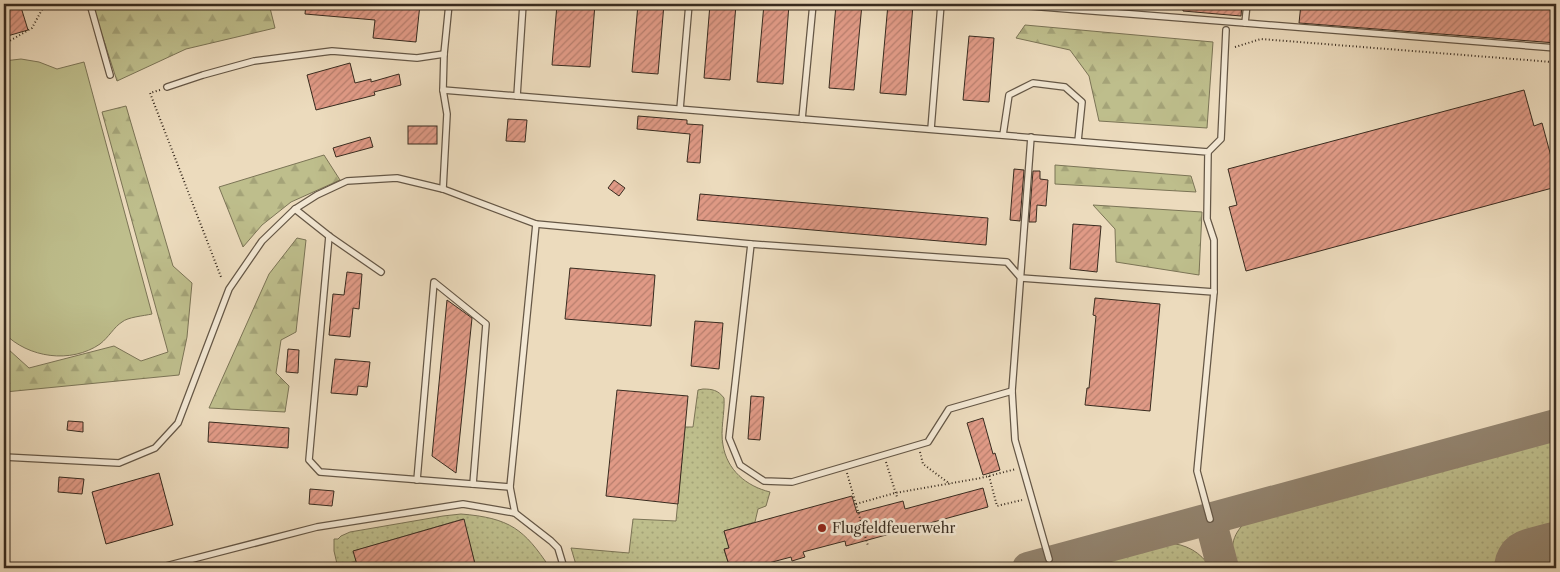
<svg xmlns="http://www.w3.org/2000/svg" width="1560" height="572" viewBox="0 0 1560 572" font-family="'Libre Caslon Text',serif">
<defs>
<pattern id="grass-dots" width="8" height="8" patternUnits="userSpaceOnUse" patternTransform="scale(1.25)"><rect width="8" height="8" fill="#bebe8c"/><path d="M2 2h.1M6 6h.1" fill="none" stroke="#a4a378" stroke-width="1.8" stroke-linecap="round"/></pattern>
<pattern id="forest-firs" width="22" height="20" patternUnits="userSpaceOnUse" patternTransform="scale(1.25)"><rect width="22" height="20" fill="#bebe8c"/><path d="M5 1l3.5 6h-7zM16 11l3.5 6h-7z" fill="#a4a378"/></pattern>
<pattern id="building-hatch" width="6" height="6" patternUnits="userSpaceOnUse" patternTransform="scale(1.25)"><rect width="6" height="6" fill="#e09a86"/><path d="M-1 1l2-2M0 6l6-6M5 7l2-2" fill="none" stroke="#b77e6d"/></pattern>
</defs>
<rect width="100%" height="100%" fill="#ecdbbd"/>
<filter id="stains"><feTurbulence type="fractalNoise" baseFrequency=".004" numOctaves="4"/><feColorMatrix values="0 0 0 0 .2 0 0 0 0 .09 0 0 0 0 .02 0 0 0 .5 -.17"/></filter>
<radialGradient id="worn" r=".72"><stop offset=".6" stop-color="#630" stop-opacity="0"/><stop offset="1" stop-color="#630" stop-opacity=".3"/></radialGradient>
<g fill="url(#grass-dots)" stroke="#7b7456">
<path d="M703 389C712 389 718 390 724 398 725 413 720 430 723 445 727 470 746 486 770 492L766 506 758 509 755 522 724 531 729 548 724 550 730 568H577L571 548 629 553 633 519 676 521 685 427H693L698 390Z"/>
<path d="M1556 438V568H1235C1230 550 1231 535 1246 522Z"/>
<path d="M461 514C510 518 524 529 550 568H476L463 519 354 551 356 561 349 563 350 568H338L334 551V539H338L341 536 350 532 443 516Z"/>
<path d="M1167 543C1187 544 1200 552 1211 568H1074Z"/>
</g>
<g fill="url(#forest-firs)" stroke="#7b7456">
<path d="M92 4H269L275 28 186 49 117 81Z"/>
<path d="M1025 25 1213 42 1207 128 1099 121 1089 76 1070 50 1016 38Z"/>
<path d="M126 106 173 266 192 283 187 337 179 375 5 392 4 391V348L8 349 29 368 114 346 141 361 168 352 102 112Z"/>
<path d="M324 155 340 180 291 202 262 225 243 247 219 187Z"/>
<path d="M1055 165 1191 176 1196 192 1055 184Z"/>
<path d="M1093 205 1202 212 1199 275 1116 262 1115 229Z"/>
<path d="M297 238 306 240 296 332 281 340 276 373 289 386 285 412 209 408 269 274Z"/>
</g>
<path fill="#bebe8c" stroke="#7b7456" d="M21 59 39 62 57 69 84 62 152 314C143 316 128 317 122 322 114 327 109 337 100 344 71 364 28 358 4 333V61Z"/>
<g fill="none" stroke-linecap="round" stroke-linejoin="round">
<g stroke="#92836e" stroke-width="32">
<path d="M1210 519 1223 568"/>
<path d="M1028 568 1556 425"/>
</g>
<path stroke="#92836e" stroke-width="80" d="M1534 568 1556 562"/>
</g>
<g fill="url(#building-hatch)" stroke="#382b1f">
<path d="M4 4H20L28 30 4 37Z"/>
<path d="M306 4H420L416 42 373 38 375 20 305 14Z"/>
<path d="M557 4H595L590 67 552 65Z"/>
<path d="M638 4H664L658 74 632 72Z"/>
<path d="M710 4H736L730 80 704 78Z"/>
<path d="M764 4H789L783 84 757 82Z"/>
<path d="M836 4H862L854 90 829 88Z"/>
<path d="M888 4H913L906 95 880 93Z"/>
<path d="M1183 4H1242L1241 16 1183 11Z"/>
<path d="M1301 4H1556V43L1299 23Z"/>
<path d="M969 36 994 38 989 102 963 100Z"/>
<path d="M350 63 355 83 371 79V82L399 74 401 85 374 92 375 95 316 110 307 75Z"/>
<path d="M1524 90 1534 126 1542 123 1556 175V187L1246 271 1229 207 1237 205 1228 169Z"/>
<path d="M638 116 687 120V124L703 125 700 163 687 162 690 134 637 129Z"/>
<path d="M508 119 527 120 525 142 506 141Z"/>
<rect x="408" y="126" width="29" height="18"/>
<path d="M370 137 373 147 336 157 333 148Z"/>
<path d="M1014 169 1024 170 1020 221 1010 220Z"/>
<path d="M1033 171H1040V179L1048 180 1046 206 1037 205 1036 222H1029Z"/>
<path d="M614 180 625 188 619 196 608 188Z"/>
<path d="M700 194 988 218 986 245 697 220Z"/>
<path d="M1073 224 1101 226 1097 272 1070 269Z"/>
<path d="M570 268 655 275 651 326 565 319Z"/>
<path d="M347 272 362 274 359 309 353 308 350 337 329 335 333 294 344 295Z"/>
<path d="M1095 298 1160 304 1150 411 1085 405 1087 388H1089L1096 316 1093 315Z"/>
<path d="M447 300 472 318 456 473 432 456Z"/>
<path d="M695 321 723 323 719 369 691 366Z"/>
<path d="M288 349 299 350 298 373 286 372Z"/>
<path d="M335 359 370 362 367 387 358 386 357 395 331 393Z"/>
<path d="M617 390 688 396 678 504 606 496Z"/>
<path d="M751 396 764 397 760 440 748 439Z"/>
<path d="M983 418 993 454 995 453 1000 470 983 475 967 423Z"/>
<path d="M68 421 83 422V432L67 430Z"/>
<path d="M209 422 289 428 288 448 208 442Z"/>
<path d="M159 473 173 525 106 544 92 492Z"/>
<path d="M59 477 84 479 82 494 58 492Z"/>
<path d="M983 488 988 507 846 546 845 541 803 552 805 557 792 561 791 557 750 568H730L724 549 729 548 724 531 852 496 857 513 903 501 905 509Z"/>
<path d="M310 489 334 491 332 506 309 504Z"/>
<path d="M464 519 476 568H358L353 551Z"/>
</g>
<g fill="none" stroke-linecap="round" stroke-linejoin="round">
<defs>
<g id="service">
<path d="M90 4 110 75"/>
<path d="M1005 4 1245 23"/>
<path d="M1247 4 1245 23 1556 48"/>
<path d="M167 87 203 75 254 61 332 51 417 58 444 54"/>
<path d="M443 90 1208 152 1207 219 1214 240V292L1197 471 1210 519"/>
<path d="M517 96 523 4"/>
<path d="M680 109 689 4"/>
<path d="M802 119 813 4"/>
<path d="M931 129 941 4"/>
<path d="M1003 135 1009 95 1033 83 1065 87 1082 102 1078 141"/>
<path d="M1031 137 1012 391 1015 440 1049 559"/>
<path d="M1208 152 1221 139 1226 30"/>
<path d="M443 189 447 114 443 90 444 54 449 4"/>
<path d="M295 209 329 236 381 272"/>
<path d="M329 236 309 460 320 472 510 487"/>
<path d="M751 244 729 438 740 465 764 481 792 482 928 442 949 409 1012 391"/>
<path d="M4 457 119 463 155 448 178 423 229 289 262 241 295 209 317 195 347 181 397 178 443 189 536 224 751 244 1007 262 1021 278 1214 292"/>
<path d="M417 480 434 282 486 324 473 484"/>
<path d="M515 513 510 487 536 224"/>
<path d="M158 568 317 527 463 504 515 513 551 541 558 548 564 568"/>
</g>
</defs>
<use href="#service" stroke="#655746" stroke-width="8"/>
<g stroke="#382b1f" stroke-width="2" stroke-dasharray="1 2.5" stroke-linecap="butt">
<path d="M4 44 32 28 45 4"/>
<path d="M1235 47 1261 39 1552 62 1556 65"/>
<path d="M160 90 150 93 221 277"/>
<path d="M920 452 923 464 950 484"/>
<path d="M886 462 897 497"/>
<path d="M847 473 868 546"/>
<path d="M989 476 997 506 1022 500"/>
<path d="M856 504 895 493 981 478 1016 469"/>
</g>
<use href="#service" stroke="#f3e8d4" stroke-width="5.5"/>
</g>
<circle fill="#8f2418" stroke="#f3e8d4" stroke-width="2" cx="822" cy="528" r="5"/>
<g text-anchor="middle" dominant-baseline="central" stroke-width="5" stroke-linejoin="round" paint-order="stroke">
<g font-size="14" fill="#382b1f" stroke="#f3e8d4" text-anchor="start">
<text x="832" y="528">Flugfeldfeuerwehr</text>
</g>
</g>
<rect width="1560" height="572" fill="none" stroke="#ecdbbd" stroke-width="20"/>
<rect x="5" y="5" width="1550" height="562" fill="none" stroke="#382b1f" stroke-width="2.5"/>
<rect x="10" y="10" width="1540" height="552" fill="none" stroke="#382b1f"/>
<rect width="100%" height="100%" filter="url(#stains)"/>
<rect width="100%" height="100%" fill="url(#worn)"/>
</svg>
